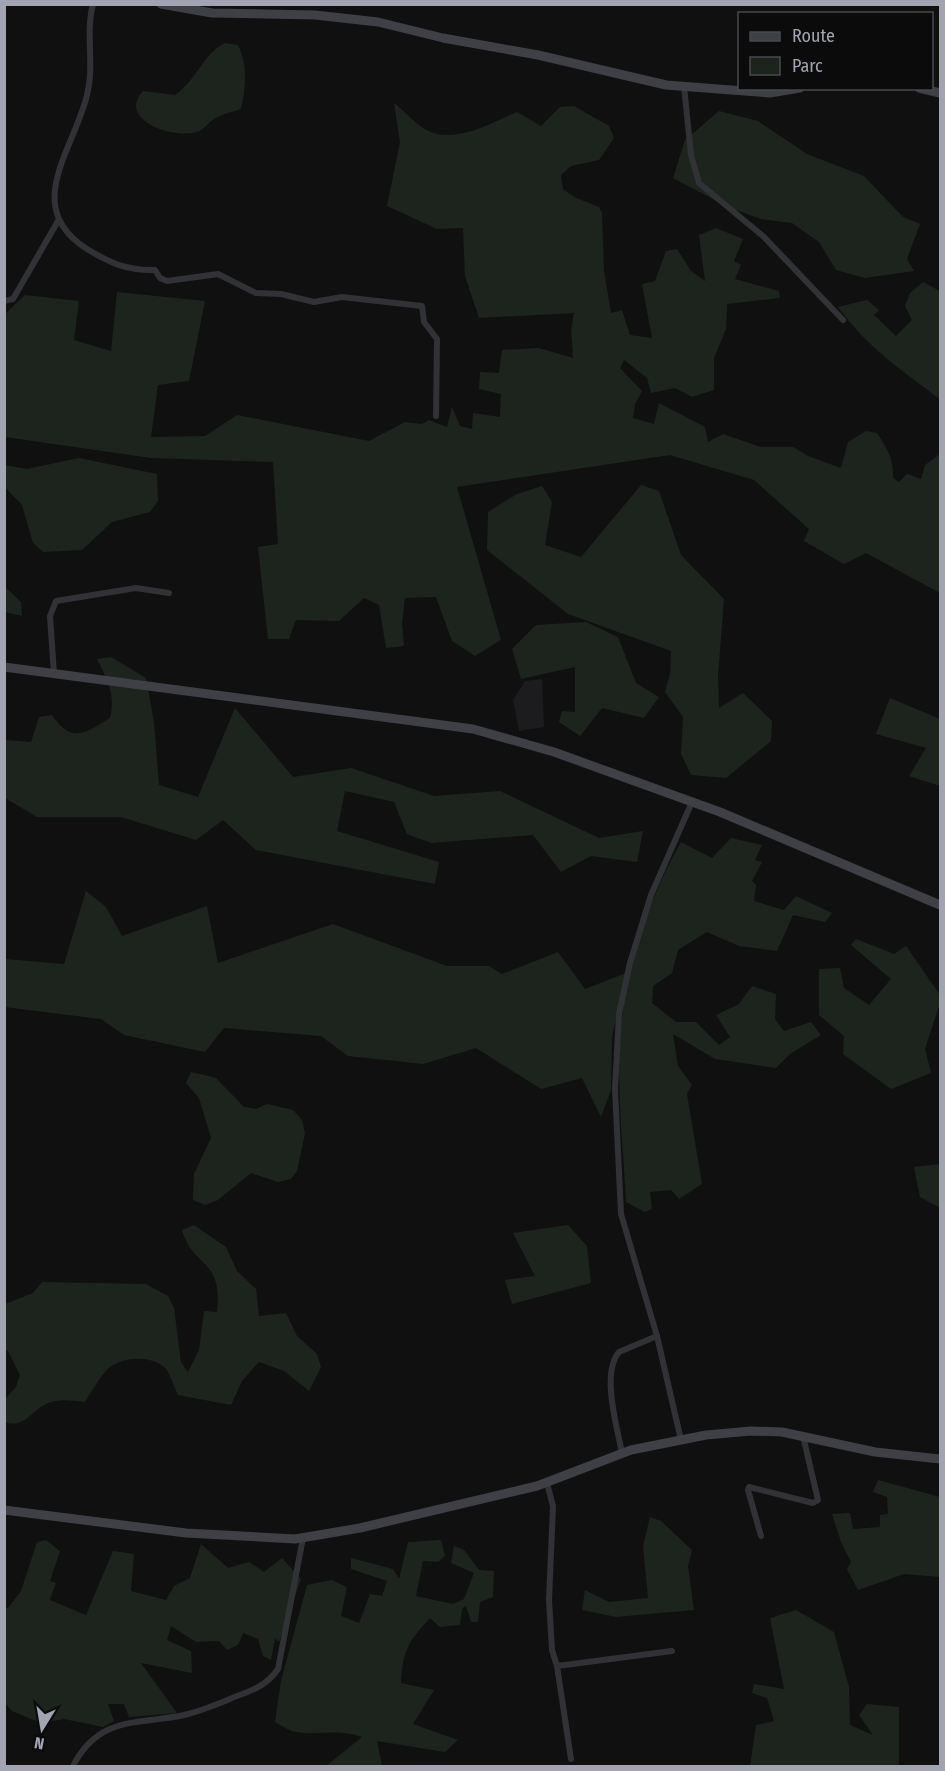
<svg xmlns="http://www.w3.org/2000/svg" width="945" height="1771" viewBox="0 0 945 1771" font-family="'Fira Sans Condensed',sans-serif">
<rect width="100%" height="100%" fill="#101011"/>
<path fill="#1c1c1e" d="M542 679 544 727 519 731 513 700 525 681Z"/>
<g fill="#1d241e">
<path d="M225 43 238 45C248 64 246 89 241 109 232 112 222 114 214 119 209 122 205 128 200 131 176 141 116 120 143 91L175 95C196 81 203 54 225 43Z"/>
<path d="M394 103C404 111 413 121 423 128 452 147 490 123 517 112L541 126 560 107 574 106 609 126 614 138 599 160 571 166 561 175 563 189 574 197 599 207 602 213 604 271 611 313 622 310 630 335 652 338 642 284 655 281 666 251 677 249 691 271 705 281 699 235 716 228 743 239 734 261 741 265 735 279 779 291 780 298 727 304 726 329 714 358V390L692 397 675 388 651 393 647 378 624 360 620 368 642 391 635 404 633 418 654 424 659 403 705 427 708 442 723 434 761 447H793L808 456 841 468 848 442 866 431 877 433C887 448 894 460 893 478L899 482 907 474 921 479 925 465 940 454V593L866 553 844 564 804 541 809 529 754 480 670 455 457 487 501 640 475 656 452 641 436 597 405 598 402 623 404 646 386 648 379 605 364 598 339 621 296 620 289 639H268L258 547 278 544 273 462 151 458 5 437V314L25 295 79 301 74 340 111 351 117 292 205 301 189 381 158 385 151 437 205 436 237 415 369 441 405 422 422 424 429 420 447 427 452 407 460 426 472 429 473 413 500 417 501 394 479 389 480 372 499 373 502 350 539 348 573 358 571 330 574 313 479 318 465 276 463 228 437 229 387 206 400 142Z"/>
<path d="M719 111 758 121 807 154 864 176 903 217 920 224 907 259 914 271 865 278 836 270 819 242 792 223 761 219 728 207 673 178 685 140Z"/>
<path d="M923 282 940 291V399C901 370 867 347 838 307L867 300 879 310 874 315 896 336 912 320 905 306 910 293Z"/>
<path d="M79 458 157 474 158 501 150 512 112 522 82 550 43 552 33 543 22 505 5 487V465L27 469Z"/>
<path d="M641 485 659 491 681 555 724 599 718 676 719 708 743 693 772 721 771 741 726 778 691 775 681 754 683 717 665 692 670 674 671 651 568 614 487 550 488 512 517 494 542 486 552 502 545 545 581 557Z"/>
<path d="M4 586 21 602 22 616 5 612Z"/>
<path d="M586 622 618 637 636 683 659 697 644 718 602 708 580 736 559 722 562 711 575 712V667L521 679 512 649 536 625Z"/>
<path d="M111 657 146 678 154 722 159 785 198 797 235 708 293 777 351 768 434 796 500 791 599 838 643 831 637 862 591 856 561 872 533 835 431 843 407 834 394 802 345 791 337 831 439 862 435 884 256 850 223 820 196 840 121 817H37L5 798V740L31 742 39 717 52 715C71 744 86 733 110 718 116 695 107 679 97 659Z"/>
<path d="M890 698 940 719V786L909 776 926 748 876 734Z"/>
<path d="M731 838 762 845 755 860 762 862 752 881 756 885 754 901 784 910 796 896 832 913 825 922 793 915 777 951 739 946 707 932 678 950 672 973 653 986 652 1003 676 1022H696L719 1045 730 1037 716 1015 739 1004 752 986 776 994 775 1019 784 1031 811 1022 821 1035 790 1054 776 1068 715 1059 673 1034 678 1066 692 1085 687 1094 702 1184 679 1199 671 1190 650 1192 652 1209 645 1212 626 1202C623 1139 614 1072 623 1010 632 952 652 892 681 842L712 858Z"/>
<path d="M86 891 106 907 122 936 207 906 218 963 333 924 447 966H489L502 974 558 952 585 989 626 973 612 1037 611 1090 601 1117 582 1078 541 1089 476 1048 423 1064 348 1056 321 1036 224 1028 205 1052 124 1035 101 1019 5 1007V959L64 964Z"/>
<path d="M856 939 894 954 906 946 940 995V1003L925 1049 931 1073 891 1089 843 1054 844 1036 819 1015V969L840 968 844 988 869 1005 891 979 851 945Z"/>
<path d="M191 1072 216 1078 244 1107 256 1109 267 1104 293 1110 302 1120 305 1133 297 1171 291 1179 278 1182 251 1173 218 1200 205 1205 193 1200 194 1174 211 1138 199 1098 186 1083Z"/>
<path d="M940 1164V1208L920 1197 914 1167Z"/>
<path d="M194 1225 226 1247 237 1271 256 1289 259 1316 286 1313 297 1336 317 1354 321 1367 309 1391 284 1371 259 1362 242 1381 231 1405 178 1395C174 1387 171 1376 166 1369 153 1354 118 1356 106 1371 98 1380 91 1392 85 1402 72 1401 58 1398 46 1404 31 1411 24 1429 5 1422V1399L16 1387 20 1375 8 1351 5 1350V1304L33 1293 42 1282 146 1284 168 1296 174 1308 181 1362 188 1372 199 1350 204 1311 217 1312C223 1257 193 1269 182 1230Z"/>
<path d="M568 1225 587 1246 591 1283 512 1304 505 1280 535 1276 513 1233Z"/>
<path d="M878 1480 940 1497V1577L904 1574 858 1590 847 1569 851 1562 841 1542 832 1514 850 1513 853 1529 880 1527V1515L888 1514 887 1497 873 1492Z"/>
<path d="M650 1517 661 1521 692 1550 688 1566 694 1610 616 1617 582 1610 585 1590 609 1602 648 1598 643 1546Z"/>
<path d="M46 1540 60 1551 50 1581 56 1583 50 1600 86 1615 113 1551 134 1554 131 1591 166 1600 174 1586 190 1578 201 1544 228 1568 249 1562 264 1572 282 1558 301 1579 279 1642 275 1638 271 1660 263 1656 258 1639 243 1633 238 1645 227 1650 219 1641 196 1642 171 1626 167 1640 191 1651 192 1673 141 1663 177 1713 129 1717 124 1704H108L114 1721 103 1727 64 1719 41 1723 12 1711 5 1703 4 1607 8 1608 21 1591 37 1542Z"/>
<path d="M441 1540 445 1556 438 1562 423 1561 416 1596 453 1604 464 1599 474 1573 451 1563 454 1546 464 1550 479 1570 494 1571 493 1597 480 1602 478 1622H471L466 1606 462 1609 460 1625 440 1627 430 1618C408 1642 403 1650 401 1683L434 1690 413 1724 458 1740 445 1752 377 1741 382 1766H326L362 1737C335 1728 322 1736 296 1732 289 1731 281 1725 275 1722L281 1681 307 1585 332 1580 347 1587 341 1616 359 1623 370 1594 382 1596 387 1581 351 1569V1558L393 1569 399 1579 408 1542Z"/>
<path d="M796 1610 834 1632 849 1687 850 1725 873 1735 859 1715 867 1704 899 1707V1766H750L756 1725 774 1721 767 1698 752 1693 754 1684 784 1689 770 1618Z"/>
</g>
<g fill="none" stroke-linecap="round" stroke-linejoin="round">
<g stroke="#313236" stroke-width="6">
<path d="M93 4C85 34 95 65 87 95 74 150 21 207 87 249 110 263 128 271 155 270L160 278 167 281 218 274 256 293 281 294 314 302 342 297 422 306 424 322 437 339 436 416"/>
<path d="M684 86 691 155 699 183 764 237 843 320"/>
<path d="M4 301 13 299 58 221"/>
<path d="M54 674 50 616 56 601 136 588 169 593"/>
<path d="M681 1440 657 1336 621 1214 615 1089 619 1014 630 963 651 895 692 802"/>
<path d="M622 1453C617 1427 601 1373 619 1352L657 1336"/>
<path d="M547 1483 553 1506 549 1600 552 1650 557 1666 571 1759"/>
<path d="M761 1536 748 1490 749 1487 813 1503 818 1500 803 1436"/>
<path d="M557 1666 672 1651"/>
<path d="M73 1766C99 1715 138 1725 184 1715 202 1711 220 1703 237 1696 254 1690 268 1684 278 1669L303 1538"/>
</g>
<g stroke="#3f4046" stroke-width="9">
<path d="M161 4 212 13 315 15 378 22 443 38 538 55 666 85 770 93 800 88"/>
<path d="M919 88 940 93"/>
<path d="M4 667 473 729 554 752 720 812 940 905"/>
<path d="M4 1510 186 1533 295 1539 360 1528 537 1486 631 1450 706 1435 751 1431 782 1432 875 1452 940 1459"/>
</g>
</g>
<rect width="945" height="1771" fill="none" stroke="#a2a5b1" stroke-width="12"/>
<rect x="738" y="12" width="195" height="78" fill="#0b0b0c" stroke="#47494e" stroke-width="1.5"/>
<rect x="750" y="32" width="30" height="9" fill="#3f4046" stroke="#47494e" stroke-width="1.5"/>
<text x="792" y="42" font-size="18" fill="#a2a5b1">Route</text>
<rect x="750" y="57" width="30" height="18" fill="#1d241e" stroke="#47494e" stroke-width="1.5"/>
<text x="792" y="72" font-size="18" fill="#a2a5b1">Parc</text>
<g transform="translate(42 1729) rotate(191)" stroke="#0b0b0c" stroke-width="4.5" paint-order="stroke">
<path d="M0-4.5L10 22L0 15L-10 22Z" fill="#a2a5b1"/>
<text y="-9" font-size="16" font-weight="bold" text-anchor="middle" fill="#a2a5b1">N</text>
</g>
</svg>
